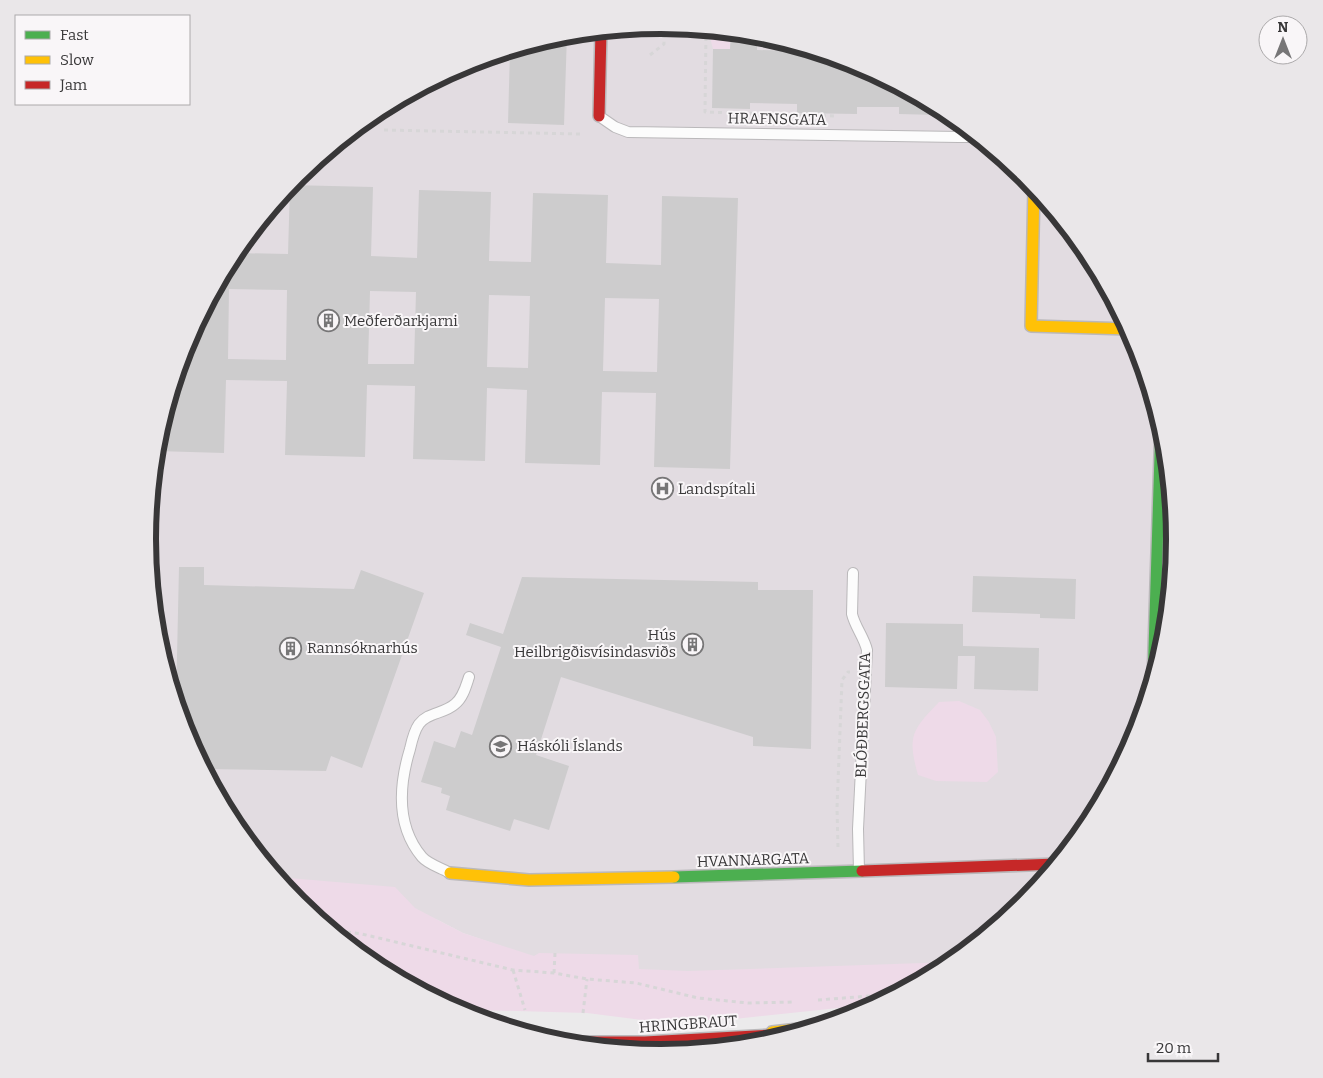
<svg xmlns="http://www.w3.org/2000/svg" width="1323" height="1078" viewBox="0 0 1323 1078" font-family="Bitter,serif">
<rect width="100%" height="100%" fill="#ebeaeb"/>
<path fill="#e2dce1" d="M662 25 762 35 858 64 947 112 1025 176 1089 254 1136 343 1166 439 1175 539 1166 640 1136 736 1089 825 1025 903 947 967 686 977 536 958 463 933 438 920 414 911 280 881 234 824 187 735 157 639 148 539 157 438 187 342 234 253 298 175 376 111 465 64 562 35Z"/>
<g fill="#eedae8">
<path d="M708 30 731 32 730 49H713Z"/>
<path d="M959 701 980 710 989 722 996 737 998 772 987 782 936 781 918 775C907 736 912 730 939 702Z"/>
<path d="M277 877 395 887 415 908 463 933 534 956 539 953 638 955 639 969 688 971 952 962 947 967 876 1004 734 1019 658 1022 587 1013 478 1010 462 1012 376 966 298 902Z"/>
</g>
<g fill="#cdcccd" fill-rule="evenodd">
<path d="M731 32 762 35 773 38V41H757V50L798 51V46L858 64 937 106V115L899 114V107H857V114L797 113V104L750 103V109L712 108 713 49H730Z"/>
<path d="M567 34 564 125 508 123 510 50Z"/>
<path d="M404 97V107H389V104Z"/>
<path d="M379 110 378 118H369L376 111Z"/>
<path d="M290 185 373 187 371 256 417 258 419 190 491 192 489 261 531 262 533 193 608 195 606 263 661 265 662 196 738 198 730 469 654 467 656 393 602 392 600 465 525 463 527 390 487 388 485 461 413 459 415 386 367 385 365 457 285 455 287 381 226 380 224 453 156 451 157 438 187 342 234 253 288 254ZM229 289 287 290 286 360 228 359ZM370 291 416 292 414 364H368ZM489 295 530 296 528 368 487 367ZM605 298 659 299 657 372 603 371Z"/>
<path d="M179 567H204V585L354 589 361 570 424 593 362 768 331 756 326 771 204 769 187 735 176 702Z"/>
<path d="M973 576 1076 579 1075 619 1040 618V614L972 612Z"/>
<path d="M522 577 758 582V590H813L811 749 753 746V737L561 677 536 755 569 766 549 830 514 819 510 831 446 810 450 796 441 793 442 788 421 782 434 741 455 748 461 731 472 735 501 647 466 635 470 623 503 634Z"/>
<path d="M886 623 963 624V646L1039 648 1038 691 974 689 975 656H958L957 689 885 687Z"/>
</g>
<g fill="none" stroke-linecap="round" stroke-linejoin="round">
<defs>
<g id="lane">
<path d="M599 116 615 127 628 132 959 137"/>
<path d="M959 121V137H978"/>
<path d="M853 573 852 614C855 627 864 637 867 650L858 829 859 871"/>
<path d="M448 872C441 868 428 864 422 857 396 826 399 785 410 749 412 740 414 731 419 724 428 712 444 714 455 704 463 698 466 686 469 677"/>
</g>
<g id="fast">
<path d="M1153 682 1161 423"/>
<path d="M674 877 862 871"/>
</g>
<g id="slow">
<path d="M1034 187 1031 326 1129 329"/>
<path d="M450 873 529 880 674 877"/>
<path d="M772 1032 816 1027"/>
</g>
<g id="jam">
<path d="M599 116 601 31"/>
<path d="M862 871 1056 864"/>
<path d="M557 1042H645L792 1034"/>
</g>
</defs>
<use href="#lane" stroke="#bab8ba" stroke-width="12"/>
<use href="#fast" stroke="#bab8ba" stroke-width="14"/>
<use href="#slow" stroke="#bab8ba" stroke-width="14"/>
<use href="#jam" stroke="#bab8ba" stroke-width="14"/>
<g stroke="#d7d6d7" stroke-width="3" stroke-dasharray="4 4" stroke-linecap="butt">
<path d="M706 29 705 112 837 116"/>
<path d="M626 30H706"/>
<path d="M650 55 664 44V30"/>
<path d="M384 130 581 134"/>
<path d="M838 847 837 808 842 680 848 672H850"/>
<path d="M331 930 362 934 513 970 554 973 587 979 636 983 698 998 748 1003 795 1002"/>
<path d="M513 970 525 1010"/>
<path d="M554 973 555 953"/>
<path d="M818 1000 895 994"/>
<path d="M583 1013 587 979"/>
</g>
<use href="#lane" stroke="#fcfcfc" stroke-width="10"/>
<use href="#fast" stroke="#4caf50" stroke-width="11"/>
<use href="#slow" stroke="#ffc107" stroke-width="11"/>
<use href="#jam" stroke="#c62828" stroke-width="11"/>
</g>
<defs>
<symbol id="building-ring" viewBox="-11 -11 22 22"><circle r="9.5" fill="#f9f6f8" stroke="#777677" stroke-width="1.5"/><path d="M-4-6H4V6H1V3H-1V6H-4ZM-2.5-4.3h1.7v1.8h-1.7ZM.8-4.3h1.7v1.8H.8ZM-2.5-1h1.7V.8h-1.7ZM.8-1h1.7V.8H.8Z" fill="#777677"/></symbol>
<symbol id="hospital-ring" viewBox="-11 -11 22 22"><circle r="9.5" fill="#f9f6f8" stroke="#777677" stroke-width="1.5"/><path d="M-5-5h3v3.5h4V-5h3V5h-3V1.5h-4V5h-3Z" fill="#777677"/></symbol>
<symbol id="university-ring" viewBox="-11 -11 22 22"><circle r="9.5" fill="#f9f6f8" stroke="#777677" stroke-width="1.5"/><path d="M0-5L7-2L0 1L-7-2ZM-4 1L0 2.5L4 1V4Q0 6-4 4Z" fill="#777677"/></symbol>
</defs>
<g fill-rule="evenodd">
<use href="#building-ring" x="316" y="308" width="25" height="25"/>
<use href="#hospital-ring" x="650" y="476" width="25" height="25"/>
<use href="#building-ring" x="680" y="632" width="25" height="25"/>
<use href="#building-ring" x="278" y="636" width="25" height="25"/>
<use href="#university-ring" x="488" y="734" width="25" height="25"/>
</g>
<g text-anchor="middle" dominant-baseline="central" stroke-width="4" stroke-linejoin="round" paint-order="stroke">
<g font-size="15" fill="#383738" stroke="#f9f6f8">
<text transform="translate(777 119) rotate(1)">HRAFNSGATA</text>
<text transform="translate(863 715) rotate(-88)">BLÓÐBERGSGATA</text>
<text transform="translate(753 860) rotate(-2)">HVANNARGATA</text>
<text transform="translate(688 1024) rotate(-4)">HRINGBRAUT</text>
</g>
<g font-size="15" fill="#383738" stroke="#f9f6f8" text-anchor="start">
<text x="344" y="321">Meðferðarkjarni</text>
<text x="678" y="489">Landspítali</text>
<text x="676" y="635" text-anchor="end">Hús<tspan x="676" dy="17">Heilbrigðisvísindasviðs</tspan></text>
<text x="307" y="648">Rannsóknarhús</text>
<text x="517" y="746">Háskóli Íslands</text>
</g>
</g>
<path d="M0 0H1323V1078H0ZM156 539a505 505 0 1 1 1010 0a505 505 0 1 1-1010 0Z" fill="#eae7e9" fill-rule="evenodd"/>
<path fill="none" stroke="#383738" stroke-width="6" d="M156 539a505 505 0 1 1 1010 0a505 505 0 1 1-1010 0Z"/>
<rect x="15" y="15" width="175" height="90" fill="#f9f6f8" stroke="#acaaab"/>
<rect x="25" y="31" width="25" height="8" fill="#4caf50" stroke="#acaaab"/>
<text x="60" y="40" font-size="15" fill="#383738">Fast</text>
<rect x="25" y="56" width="25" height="8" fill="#ffc107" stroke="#acaaab"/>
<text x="60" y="65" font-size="15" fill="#383738">Slow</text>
<rect x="25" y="81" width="25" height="8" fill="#c62828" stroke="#acaaab"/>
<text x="60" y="90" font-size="15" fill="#383738">Jam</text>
<g transform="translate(1283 40)"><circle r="24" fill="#f9f6f8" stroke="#acaaab"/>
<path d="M0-4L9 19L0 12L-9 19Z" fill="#777677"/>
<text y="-8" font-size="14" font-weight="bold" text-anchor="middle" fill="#383738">N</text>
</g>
<path d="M1148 1053v8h70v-8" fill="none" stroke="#383738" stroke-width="2.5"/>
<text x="1156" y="1053" font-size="15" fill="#383738" stroke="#f9f6f8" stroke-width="4" paint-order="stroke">20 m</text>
</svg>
